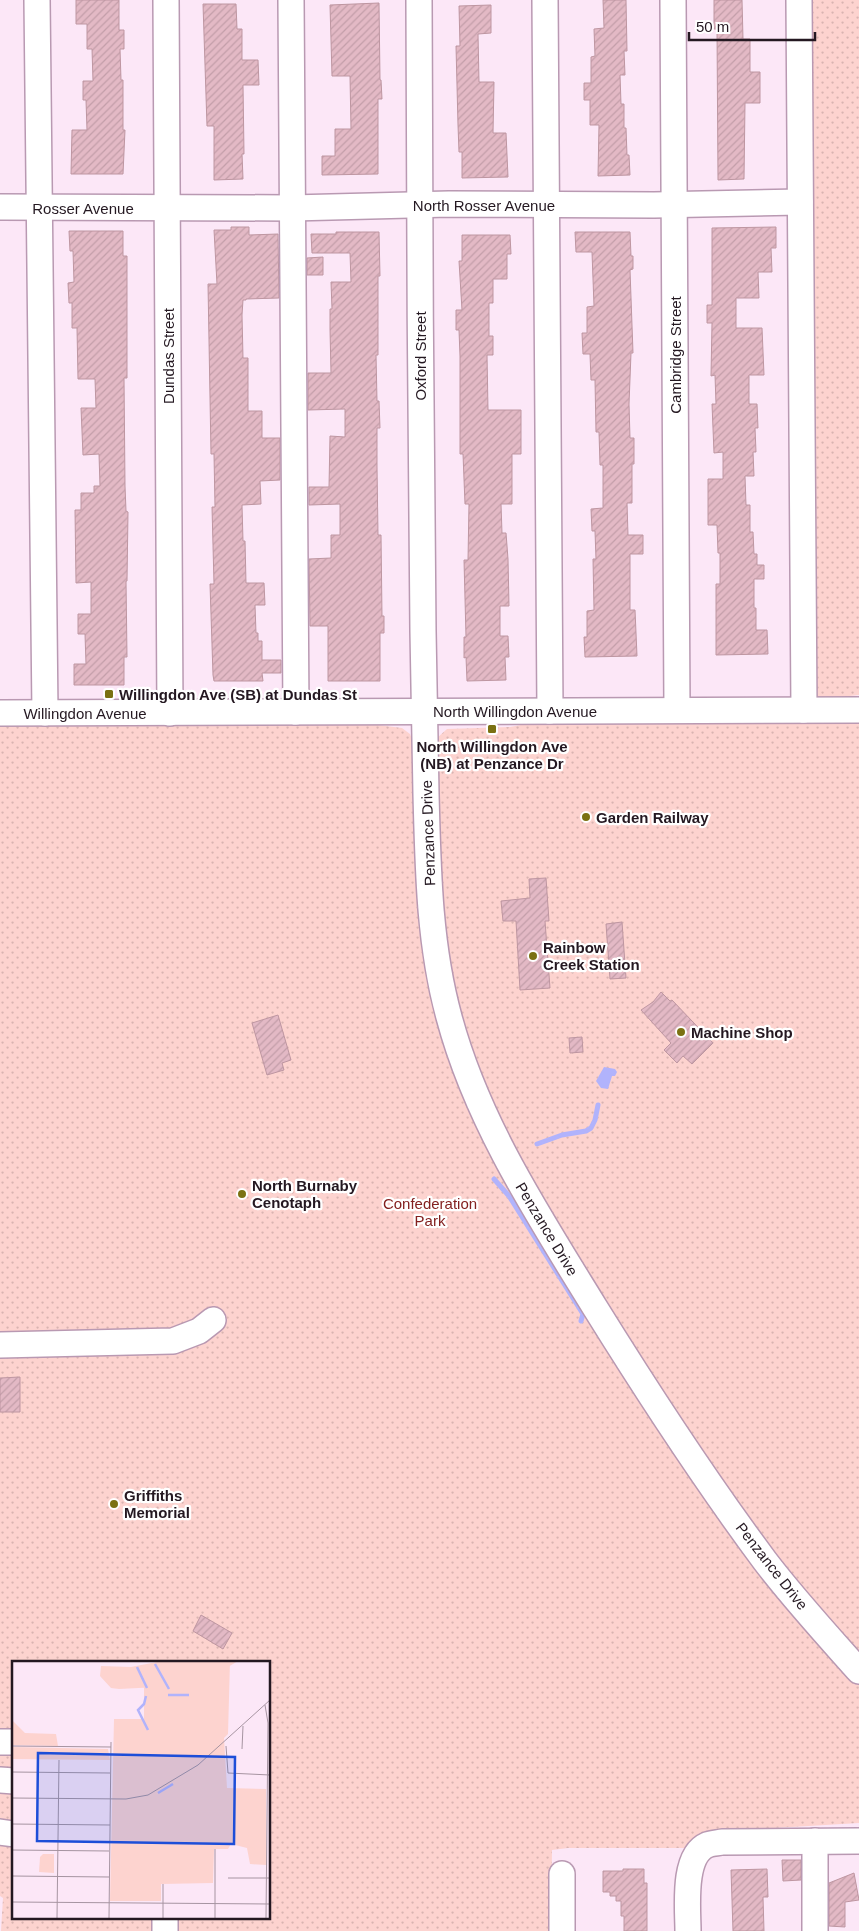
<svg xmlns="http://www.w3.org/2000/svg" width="859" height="1931" viewBox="0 0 859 1931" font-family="Arial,sans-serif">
<defs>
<pattern id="park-dots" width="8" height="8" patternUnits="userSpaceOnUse" patternTransform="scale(1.25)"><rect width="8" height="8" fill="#fdd3cf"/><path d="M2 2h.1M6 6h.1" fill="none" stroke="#d9b4b1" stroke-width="1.8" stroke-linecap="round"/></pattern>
<pattern id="building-hatch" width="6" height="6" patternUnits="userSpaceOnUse" patternTransform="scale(1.25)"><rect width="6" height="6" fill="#e3b9c5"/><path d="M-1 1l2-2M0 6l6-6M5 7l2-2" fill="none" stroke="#c39ea9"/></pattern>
</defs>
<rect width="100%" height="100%" fill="#fce7f7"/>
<g fill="url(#park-dots)" fill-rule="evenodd">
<path d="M799 0H859V695L804 701Z"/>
<path d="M859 721V1823L724 1831 686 1848H568L552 1850 551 1931H1L3 1898 0 1896V722H354L402 728 410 734 415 748 437 738 447 729 510 727 537 722ZM14 1662H269V1917H14Z"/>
</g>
<path fill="#b1b3fc" d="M604 1067 615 1069 617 1072 615 1076H612L608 1089 601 1088 596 1081Z"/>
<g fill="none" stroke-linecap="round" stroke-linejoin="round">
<g stroke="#b1b3fc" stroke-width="5">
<path d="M537 1144 562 1135 586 1131 591 1128 595 1120 598 1105"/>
<path d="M494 1179 509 1196 583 1314 581 1321"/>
</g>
</g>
<g fill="url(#building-hatch)" stroke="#be96a1">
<path d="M76 0H119V30H124V49H120L121 80H123V130H125L123 174H71L72 130H87L86 100H83V81H93L92 49H87V24H76Z"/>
<path d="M603 0H626L627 51H624L625 75H620L621 104H624V128H626L627 155H629L630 175 598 176 599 125H590V100H584V83H591V57L595 56 594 29 604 28Z"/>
<path d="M714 0H742L743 39H750V72H760V103H745L744 179 718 180 717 29H714Z"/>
<path d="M379 3 380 80H381L382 99H378V174L322 175V156H335V129H351L350 76H332L330 5Z"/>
<path d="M203 4H236L237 29H242V60H258L259 85H243L244 154H242L243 179 214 180V126H207Z"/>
<path d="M491 5V33L478 34 479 82H494L493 133H506L508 177 462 178V152H459L458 125 456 46H460L459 6Z"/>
<path d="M231 227H249V235L278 234 279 298 246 299V300H243L242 315 243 358H248V411H262V438H280V480L260 481 261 504 242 505 243 541H245L246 583H264L265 605H255L256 633H258V641H262V660H281V673H262L263 681H214L213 675 210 584H214L212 507H215L214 454H211L208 284H217L214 230H231Z"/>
<path d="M776 227V248H771L772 272H758L759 298H736V328H762L764 375H749V404H757L758 428H755L756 452H753L754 476H745L746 505H750V532H753L754 554H757V565H764V579H754V608H756V630H767L768 654 716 655V584H720V553H718L717 525H708V479H723V452L714 453 712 404H716L715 375 711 376 712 323H707V305H712V228Z"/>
<path d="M69 231H123V256H127V378H124L125 486 126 511 128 512 127 581H126L127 657H124V685H74V664H86L85 634H78V614H91V582L76 583 75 510H81V493H94V486H100L99 454 83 455 81 408H96L95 379H78L77 328H72V303H69L68 283 74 282 73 251H70Z"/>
<path d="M336 232H379L380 276H378V355H376L377 401H379L380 428H377V466L378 535H381L382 616H384V633H380V681H328V626H310L309 559 331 558V535H340V504L309 505V487H329L330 436 345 437V409L308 410V373H331L330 329V309H332L331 282H351L350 253H312L311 234H336Z"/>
<path d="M575 232H630L631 256H633V269L630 270 633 353H631L629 404 630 438H634V464H632V503H627L628 535H643V554H630V610H635L637 656 585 657 584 637H587V611L594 610 593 559H596L595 531H592L591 509 603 508V465H600L599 432H596L595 380H591L590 354H583L582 333H587V307L594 306 592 252H576Z"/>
<path d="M462 235H510L511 254H507V279H493V303H489V336H493V355H487L488 410H521V454H512V504H501L502 533H506L508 559 509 606H500V636H508L509 657H505L506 680 467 681 466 657 464 658V637H466L464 560H468L469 504H465L463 454H460V356L459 330H456V310H462L459 261H462Z"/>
<path d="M323 257V275H307V258Z"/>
<path d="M546 878 549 921H545L550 988 520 990 516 921H503L501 901 530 898 529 879Z"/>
<path d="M622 922 626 978 610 979 606 924Z"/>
<path d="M661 992 670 1001 672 1000 713 1043 692 1064 683 1056 677 1063 664 1050 671 1043 641 1010 653 1002Z"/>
<path d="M278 1015 291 1060 282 1063 284 1070 267 1075 252 1023Z"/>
<path d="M582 1037 583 1052 570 1053 569 1038Z"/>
<path d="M20 1377V1412H0V1378Z"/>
<path d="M201 1615 232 1633 223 1649 193 1631Z"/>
<path d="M782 1860H801V1880L783 1881Z"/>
<path d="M623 1869H644V1883H647V1931H624V1916H621V1901H616V1896H610V1892H603V1871H623Z"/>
<path d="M767 1869 768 1897H763L764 1931H733L731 1870Z"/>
<path d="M854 1873 859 1900 845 1902V1927L829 1926V1883Z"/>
</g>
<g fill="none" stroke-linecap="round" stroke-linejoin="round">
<defs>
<g id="minor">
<path d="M37 0 45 713"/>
<path d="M166 0 170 713"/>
<path d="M291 0 296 712"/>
<path d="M419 0C420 210 420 421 423 631 424 686 425 740 426 794 428 869 429 944 449 1017 477 1122 538 1215 594 1306 648 1393 704 1479 765 1561 794 1599 827 1635 859 1671"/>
<path d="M545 0 550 711"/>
<path d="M673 0 677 710"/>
<path d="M799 0 804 710"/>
<path d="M0 207 292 208 449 204 654 205 800 202"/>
<path d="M0 713 859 710"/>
<path d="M0 1345 173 1341 199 1331 213 1320"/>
<path d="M0 1742H14"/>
<path d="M0 1780 14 1781"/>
<path d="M0 1832 14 1834"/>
<path d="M815 1841V1931"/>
<path d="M165 1917V1931"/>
<path d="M562 1931V1874"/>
<path d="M688 1931C688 1909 682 1856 707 1845 711 1843 718 1843 722 1842L859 1841"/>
</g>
</defs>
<use href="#minor" stroke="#b999b2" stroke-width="28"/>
<use href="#minor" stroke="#fff" stroke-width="25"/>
</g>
<g fill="#7b7112" stroke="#fff" stroke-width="2">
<rect x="104" y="689" width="10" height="10" rx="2.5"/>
<rect x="487" y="724" width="10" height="10" rx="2.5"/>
<circle cx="586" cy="817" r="5"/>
<circle cx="533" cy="956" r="5"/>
<circle cx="681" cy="1032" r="5"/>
<circle cx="242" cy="1194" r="5"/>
<circle cx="114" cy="1504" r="5"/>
</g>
<g text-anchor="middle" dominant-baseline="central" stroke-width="4.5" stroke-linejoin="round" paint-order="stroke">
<g font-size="15" fill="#241821" stroke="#fff">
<text x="484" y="205">North Rosser Avenue</text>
<text x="83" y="208">Rosser Avenue</text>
<text transform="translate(675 355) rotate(-90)">Cambridge Street</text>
<text transform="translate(168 356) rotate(-90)">Dundas Street</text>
<text transform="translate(420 356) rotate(-90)">Oxford Street</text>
<text x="515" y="711">North Willingdon Avenue</text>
<text x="85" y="713">Willingdon Avenue</text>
<text transform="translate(428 833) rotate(-92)">Penzance Drive</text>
<text transform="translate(547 1229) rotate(59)">Penzance Drive</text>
<text transform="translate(772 1566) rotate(52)">Penzance Drive</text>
</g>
<g font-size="15" font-weight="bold" fill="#241821" stroke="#fff" text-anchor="start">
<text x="119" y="694">Willingdon Ave (SB) at Dundas St</text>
<text x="492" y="746" text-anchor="middle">North Willingdon Ave<tspan x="492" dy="17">(NB) at Penzance Dr</tspan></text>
<text x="596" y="817">Garden Railway</text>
<text x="543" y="947">Rainbow<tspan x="543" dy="17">Creek Station</tspan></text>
<text x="691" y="1032">Machine Shop</text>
<text x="252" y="1185">North Burnaby<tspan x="252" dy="17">Cenotaph</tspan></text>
<text x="124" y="1495">Griffiths<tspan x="124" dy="17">Memorial</tspan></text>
</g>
<g font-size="15" fill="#832120" stroke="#fff">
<text x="430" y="1203">Confederation<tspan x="430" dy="17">Park</tspan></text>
</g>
</g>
<g transform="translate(12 1661)">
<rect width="258" height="258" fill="#fce7f7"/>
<path d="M31 193H42V212L27 211 28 196Z" fill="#fdd3cf"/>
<path d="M150 0H226L186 24 107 28 99 27 88 15 89 5 119 6Z" fill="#fdd3cf"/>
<path d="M164 0H218L216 73 212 77 215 127 254 128V204L238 203 235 187 219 183 216 188H202L201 222 149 223V240H98L102 58H132V9ZM0 59 13 72 44 73 46 85 0 84ZM0 86 96 88 98 99 0 98Z" fill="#fdd3cf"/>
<path fill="none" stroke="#b1b3fc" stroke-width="2.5" d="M143 3 157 28M125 6 135 27M156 34H177M134 35 132 43 126 49 136 69M146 132 161 123"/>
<path fill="none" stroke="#a694a1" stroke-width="1" d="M253 44 256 62 254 257M0 85 99 86M214 85 216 112 258 114M230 88 231 65M0 111 98 112M0 137 114 138 136 134 186 104 258 39M0 163 98 164M203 188V257M0 189 97 190M0 215 97 216M216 217H258M0 241 258 243M45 257 47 99M97 257 99 81M151 257V223"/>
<path fill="#1d4ed8" fill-opacity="0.15" stroke="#1d4ed8" stroke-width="2.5" d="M26 92 223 96 222 183 25 180Z"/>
<rect width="258" height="258" fill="none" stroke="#241821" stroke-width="2.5"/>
</g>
<path d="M689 32v8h126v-8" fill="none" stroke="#241821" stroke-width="2.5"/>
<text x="696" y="32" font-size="15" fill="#241821" stroke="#ffffff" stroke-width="4" paint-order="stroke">50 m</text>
</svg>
